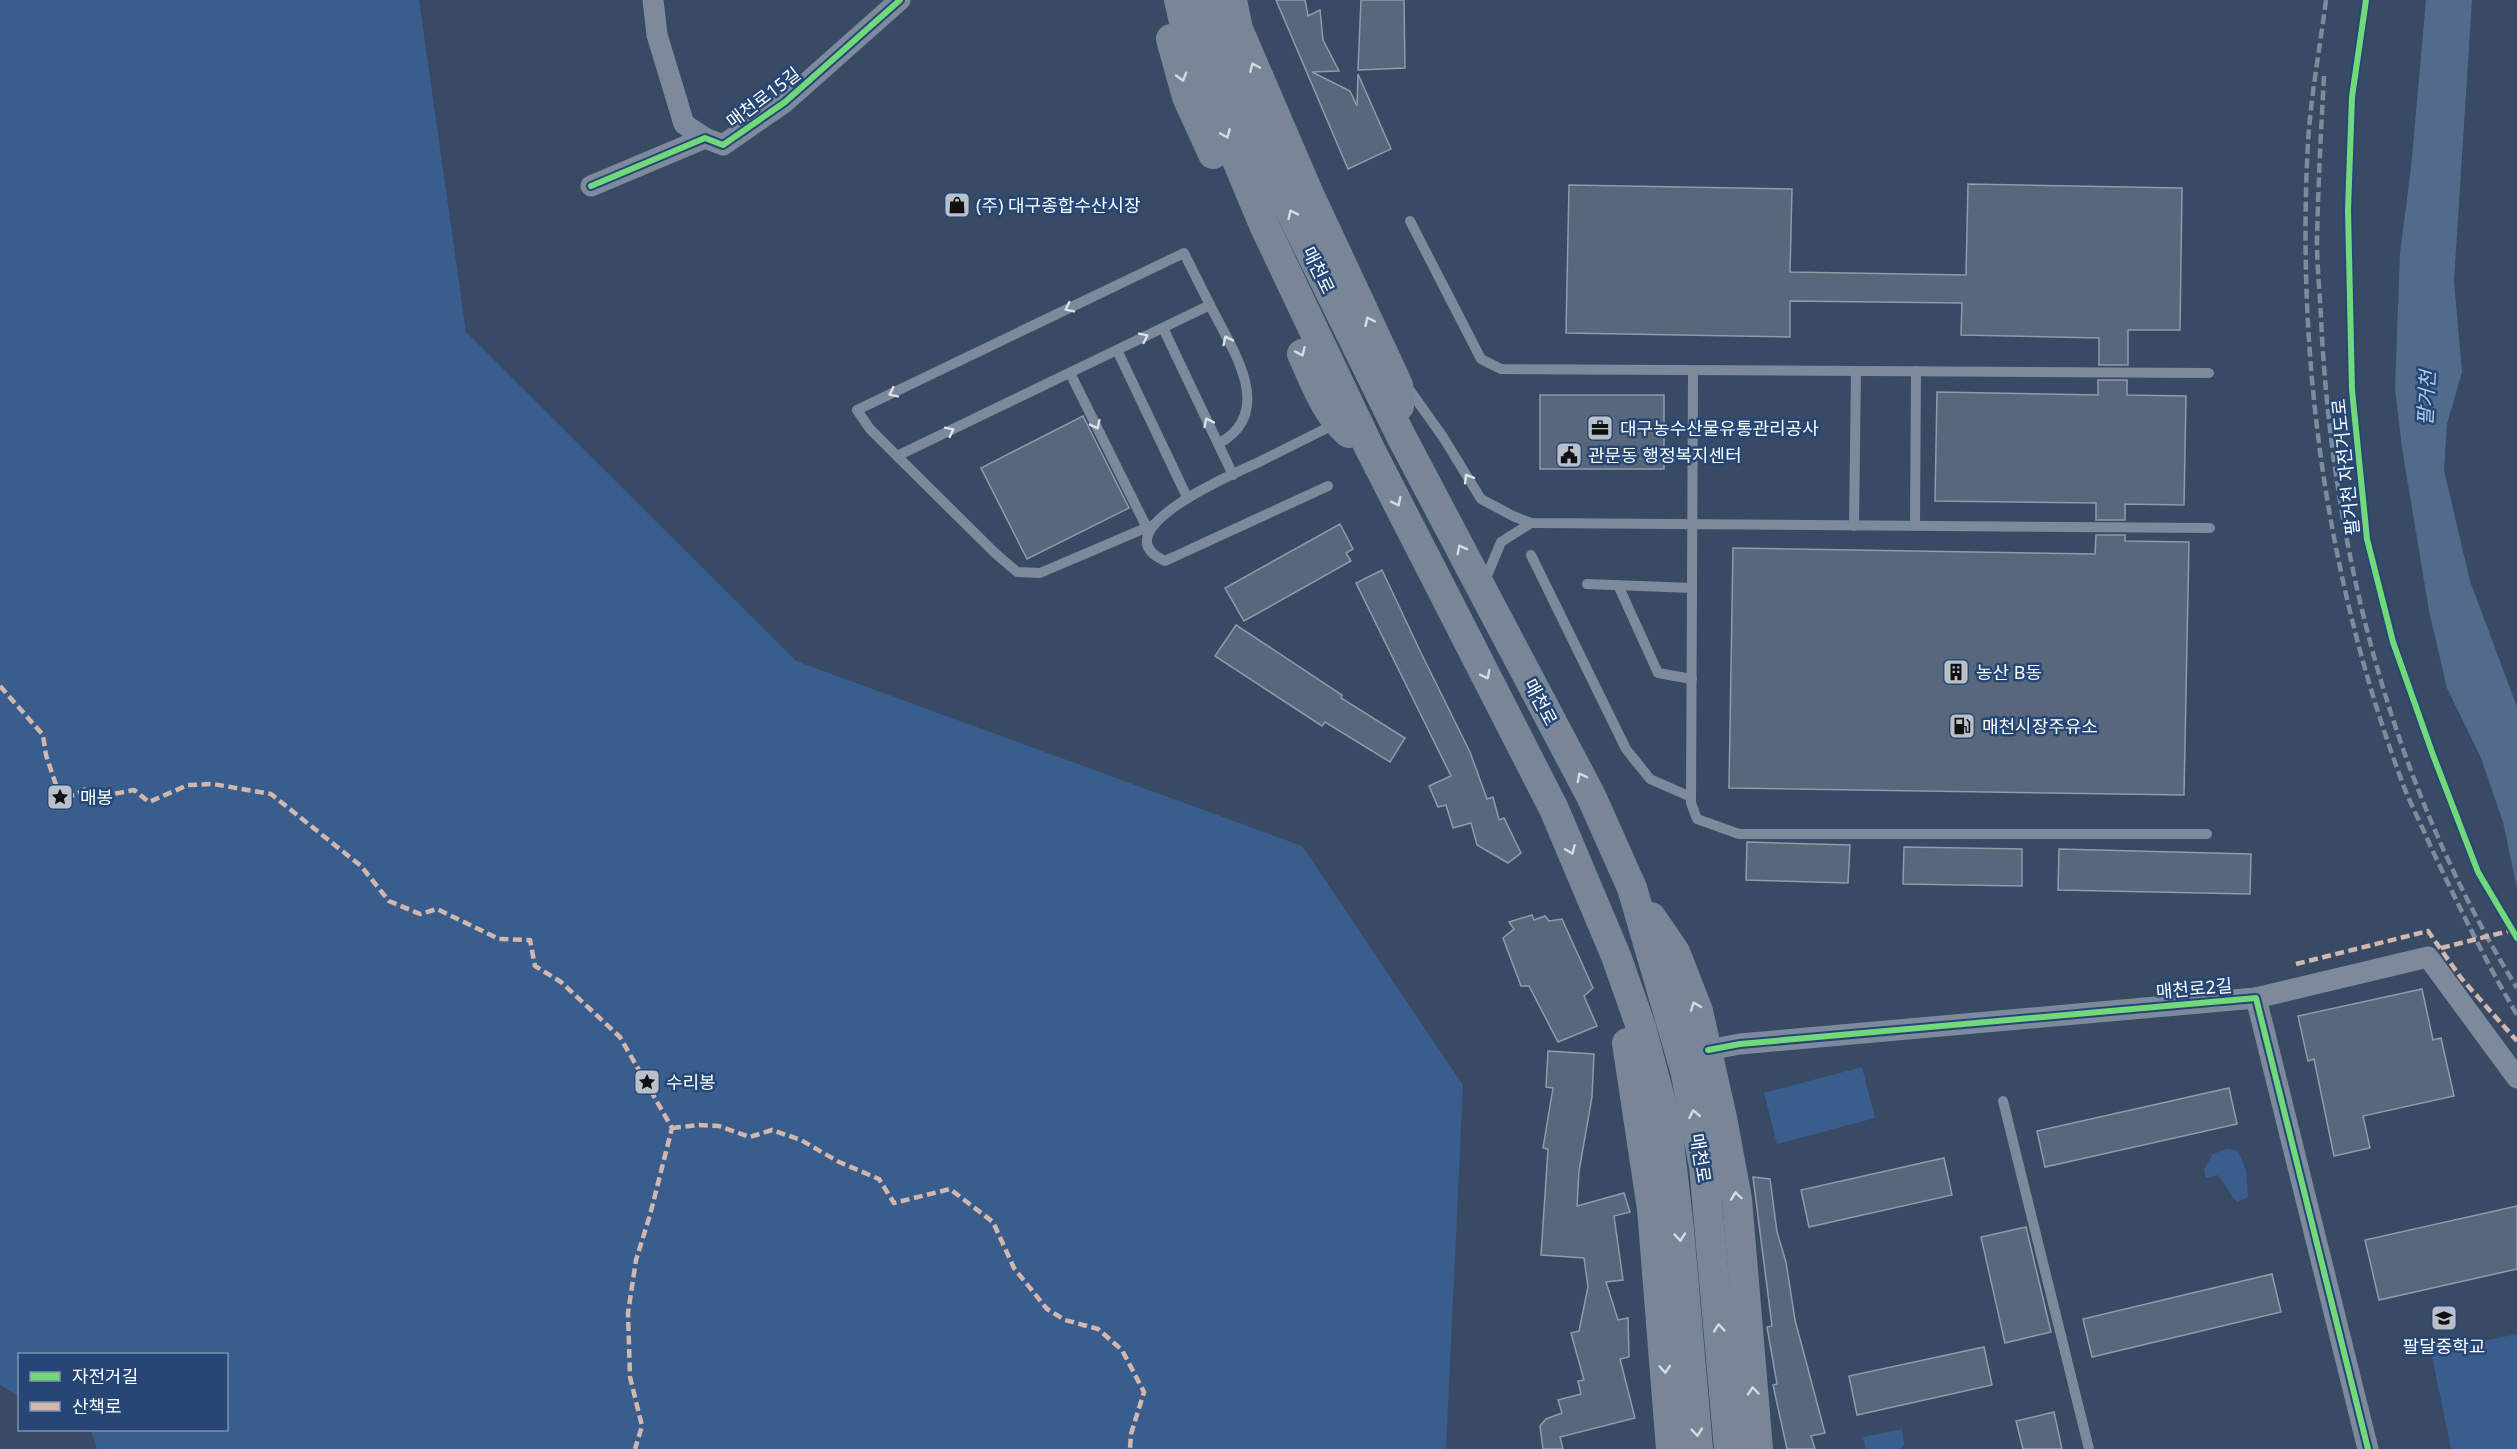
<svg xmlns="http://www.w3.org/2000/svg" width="2517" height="1449" viewBox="0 0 2517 1449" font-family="'Noto Sans','Noto Sans KR',sans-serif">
<rect width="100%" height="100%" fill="#384a64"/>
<g fill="#395e8d">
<path d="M0 0H419L466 332 796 661 1302 846 1463 1085 1446 1449H97L91 1430H226V1354H20L19 1396 0 1385Z"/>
<path d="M1862 1067 1875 1118 1777 1144 1764 1093Z"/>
<path d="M2227 1149 2238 1151 2246 1170 2248 1197 2237 1202C2228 1193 2226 1182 2217 1175L2206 1178 2204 1169 2213 1154Z"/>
<path d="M2517 1334V1449H2451L2431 1352Z"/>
<path d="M1902 1429 1904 1445 1901 1449H1866L1863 1437Z"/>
</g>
<path fill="#526a8c" d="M2426 0H2472L2454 281 2462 372 2447 424 2444 470 2470 581 2517 707V888L2503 822 2481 758 2447 688 2429 611 2402 448 2395 389 2400 253 2411 168Z"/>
<g fill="#58677b" stroke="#8f9bab" stroke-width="1.5">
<path d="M1276 0H1305L1308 16 1320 10 1323 40 1339 71 1312 72 1350 91 1357 106 1358 74 1391 149 1348 169Z"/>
<path d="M1361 0H1404L1405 68 1358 70Z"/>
<path d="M1968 184 2182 188 2180 330H2128V365H2099V338L1961 335 1962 303 1790 301V337L1566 333 1569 185 1792 189 1790 272 1966 275Z"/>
<path d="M2098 380H2127V395L2186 396 2184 505 2125 504V520H2096V503L1935 501 1937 392 2098 395Z"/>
<rect x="1540" y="395" width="124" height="74"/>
<path d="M1083 416 1129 508 1027 559 981 468Z"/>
<path d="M1340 524 1353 549 1346 553 1351 561 1244 621 1225 588Z"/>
<path d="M2096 535H2125V541L2189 542 2184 795 1729 788 1733 548 2095 554Z"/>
<path d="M1382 570 1422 655 1470 752 1487 799 1493 797 1499 820 1504 818 1521 853 1508 863 1477 845 1471 823 1453 828 1446 805 1438 807 1429 786 1451 776 1356 583Z"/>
<path d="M1236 625 1342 695 1341 698 1405 738 1390 762 1325 722 1322 726 1215 656Z"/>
<path d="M1747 842 1850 845 1848 883 1746 880Z"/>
<path d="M1904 847 2022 849V886L1903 884Z"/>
<path d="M2059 849 2251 854 2250 894 2058 890Z"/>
<path d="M1532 915 1534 920 1545 916 1549 921 1562 919 1593 988 1584 996 1597 1026 1558 1042 1529 986H1521L1503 938 1514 929 1509 922Z"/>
<path d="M2422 989 2433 1040 2441 1038 2454 1096 2363 1116 2370 1148 2334 1156 2314 1059 2308 1061 2298 1016Z"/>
<path d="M1548 1051 1594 1054 1592 1097 1579 1171 1577 1206 1624 1193 1630 1212 1614 1216 1623 1280 1606 1282 1618 1320 1628 1318 1629 1357 1620 1359 1635 1418 1560 1437 1563 1449H1543L1540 1426 1546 1419 1562 1413 1558 1400 1581 1394 1578 1381 1584 1380 1571 1333 1579 1331 1588 1287 1584 1258 1541 1255 1548 1149 1543 1148 1553 1088 1546 1087Z"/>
<path d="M2229 1088 2237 1124 2045 1167 2037 1131Z"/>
<path d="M1944 1158 1952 1195 1809 1227 1801 1190Z"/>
<path d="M1753 1177 1770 1179 1777 1232 1786 1262 1795 1320 1825 1433 1811 1436 1815 1449H1787L1773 1385 1777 1384 1767 1327 1772 1326Z"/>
<path d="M2517 1206V1269L2379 1300 2365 1240Z"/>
<path d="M2026 1227 2051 1332 2005 1343 1981 1237Z"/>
<path d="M2272 1274 2281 1312 2092 1357 2083 1319Z"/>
<path d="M1984 1347 1992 1385 1857 1415 1849 1376Z"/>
<path d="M2054 1412 2062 1449H2023L2016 1421Z"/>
</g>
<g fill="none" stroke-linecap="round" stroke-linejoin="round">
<g stroke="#7c8a9b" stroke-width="10">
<path d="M1410 221 1481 359 1501 369 2209 373"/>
<path d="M1210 305C1231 348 1278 412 1218 444"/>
<path d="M1163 328 1233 475"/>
<path d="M1117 350 1187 497"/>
<path d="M1693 371 1691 803 1697 819 1739 834H2207"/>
<path d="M1070 373 1147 528"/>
<path d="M1406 385 1443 437 1481 499 1513 516 1531 523 2210 528"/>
<path d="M897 456 1210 305 1184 253 857 410 870 429 903 462 996 554 1017 572 1040 573 1155 524"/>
<path d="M1328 486 1165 561C1098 531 1237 472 1259 462 1285 449 1311 436 1337 423"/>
<path d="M1854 526 1856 371"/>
<path d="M1915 526 1916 371"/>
<path d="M1531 555 1626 749 1650 779 1691 797"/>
<path d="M1484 583 1501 542 1531 523"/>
<path d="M1587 584 1692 588"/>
<path d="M1618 585 1658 673 1692 679"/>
<path d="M2003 1101 2089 1449"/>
</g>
<g stroke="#7c8a9b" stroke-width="21">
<path d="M653 0 657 35 684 124 705 138"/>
<path d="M591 186 705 138 723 145 785 102 900 0"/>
<path d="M2256 998 2428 957 2517 1078"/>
<path d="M1708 1050 1740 1044 2256 998 2368 1449"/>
</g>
<g stroke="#788697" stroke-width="30">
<path d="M1179 0 1185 26 1218 115 1264 225 1370 449 1554 809 1616 956 1641 1027 1667 1125 1679 1229 1698 1449"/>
<path d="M1208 0 1212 20 1250 123 1291 212 1401 436 1591 796 1632 888 1685 1070 1704 1166 1729 1449"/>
<path d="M1232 0 1238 29 1308 192 1398 385 1399 406"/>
<path d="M1171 39 1187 97 1213 154"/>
<path d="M1302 354C1315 382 1325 413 1349 433"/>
<path d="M1651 917 1675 952 1698 1011 1722 1118 1737 1199 1758 1449"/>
<path d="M1627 1043 1652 1209 1671 1449"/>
</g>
<g stroke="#7e8b9b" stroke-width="4.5" stroke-dasharray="10 4.5" stroke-linecap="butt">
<path d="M2326 0C2320 47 2311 95 2308 142 2296 360 2327 583 2404 787 2412 807 2422 826 2430 845 2457 903 2485 960 2517 1015"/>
<path d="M2324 76C2321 131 2318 187 2317 242 2317 268 2320 293 2321 318 2332 552 2393 788 2517 988"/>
</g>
<g stroke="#d1b7ad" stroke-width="4.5" stroke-dasharray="9 4.5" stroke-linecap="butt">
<path d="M0 686 43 735 46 755 60 797 75 795 88 788 103 796 134 790 149 802 188 785 213 784 271 794 361 866 389 901 420 914 437 909 499 939 530 940 535 966 561 982 620 1037 672 1128 650 1215 636 1260 628 1313 630 1377 642 1426 635 1449"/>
<path d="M2441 948 2517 929"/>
<path d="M2296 964 2428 931 2461 978 2517 1041"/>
<path d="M672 1128 699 1125 719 1126 750 1137 772 1130 801 1140 839 1162 879 1179 894 1203 950 1189 993 1222 1014 1268 1047 1309 1065 1320 1098 1329 1122 1350 1144 1392 1131 1434 1130 1449"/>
</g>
<defs>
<g id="cycleway">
<path d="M2366 0 2352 97 2348 210 2352 390 2367 539 2393 642 2433 755 2478 872 2517 938"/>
<path d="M591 186 705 138 723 145 785 102 900 0"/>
<path d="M1708 1050 1740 1044 2256 998 2368 1449"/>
</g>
</defs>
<use href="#cycleway" stroke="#264776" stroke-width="10"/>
<use href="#cycleway" stroke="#71d979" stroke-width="6"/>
</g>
<defs><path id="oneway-chevron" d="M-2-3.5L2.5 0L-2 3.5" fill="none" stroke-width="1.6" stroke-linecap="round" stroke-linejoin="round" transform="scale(1.5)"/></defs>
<g stroke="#d6dbe0">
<use href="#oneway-chevron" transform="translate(1254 67) rotate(-113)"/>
<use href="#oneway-chevron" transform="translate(1182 77) rotate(74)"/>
<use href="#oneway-chevron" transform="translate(1226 134) rotate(67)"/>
<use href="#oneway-chevron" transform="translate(1292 214) rotate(-116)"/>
<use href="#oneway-chevron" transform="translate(1369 321) rotate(-115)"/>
<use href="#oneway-chevron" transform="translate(1301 352) rotate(66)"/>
<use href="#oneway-chevron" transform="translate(1397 502) rotate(63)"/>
<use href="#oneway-chevron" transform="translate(1461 549) rotate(-118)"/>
<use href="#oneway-chevron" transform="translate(1486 675) rotate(63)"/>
<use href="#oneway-chevron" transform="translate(1581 777) rotate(-118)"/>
<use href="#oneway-chevron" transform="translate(1571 850) rotate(67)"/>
<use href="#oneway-chevron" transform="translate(1695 1006) rotate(-110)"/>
<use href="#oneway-chevron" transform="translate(1694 1114) rotate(-101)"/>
<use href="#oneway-chevron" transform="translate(1736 1196) rotate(-98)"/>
<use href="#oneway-chevron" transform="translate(1680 1237) rotate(85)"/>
<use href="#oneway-chevron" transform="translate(1719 1328) rotate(-95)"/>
<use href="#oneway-chevron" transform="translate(1665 1369) rotate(86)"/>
<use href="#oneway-chevron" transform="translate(1753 1391) rotate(-95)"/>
<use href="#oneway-chevron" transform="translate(1697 1432) rotate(85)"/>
</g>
<g stroke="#dee2e6">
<use href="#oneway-chevron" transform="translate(1069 308) rotate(154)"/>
<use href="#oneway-chevron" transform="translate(1144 337) rotate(-26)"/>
<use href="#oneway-chevron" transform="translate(1227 340) rotate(-116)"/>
<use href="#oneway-chevron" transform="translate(893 393) rotate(154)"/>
<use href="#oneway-chevron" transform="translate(1208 422) rotate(-115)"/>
<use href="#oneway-chevron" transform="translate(1096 425) rotate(64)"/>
<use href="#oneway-chevron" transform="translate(950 431) rotate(-26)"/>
<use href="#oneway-chevron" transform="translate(1468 478) rotate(-121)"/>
</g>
<defs>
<symbol id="shop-square" viewBox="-11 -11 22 22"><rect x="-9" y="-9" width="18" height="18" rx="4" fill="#b9c0c9" stroke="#264776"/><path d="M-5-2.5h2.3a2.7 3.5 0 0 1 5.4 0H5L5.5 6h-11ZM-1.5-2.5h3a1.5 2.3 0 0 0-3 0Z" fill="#111"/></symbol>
<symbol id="office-square" viewBox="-11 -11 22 22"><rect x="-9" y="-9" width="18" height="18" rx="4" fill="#b9c0c9" stroke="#264776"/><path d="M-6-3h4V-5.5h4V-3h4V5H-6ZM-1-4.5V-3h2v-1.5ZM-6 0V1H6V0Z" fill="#111"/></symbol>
<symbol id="civic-square" viewBox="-11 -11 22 22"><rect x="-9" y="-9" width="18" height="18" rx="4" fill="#b9c0c9" stroke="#264776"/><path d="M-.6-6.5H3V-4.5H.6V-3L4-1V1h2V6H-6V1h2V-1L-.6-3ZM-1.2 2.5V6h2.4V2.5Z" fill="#111"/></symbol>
<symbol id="building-square" viewBox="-11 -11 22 22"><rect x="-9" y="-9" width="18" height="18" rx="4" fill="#b9c0c9" stroke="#264776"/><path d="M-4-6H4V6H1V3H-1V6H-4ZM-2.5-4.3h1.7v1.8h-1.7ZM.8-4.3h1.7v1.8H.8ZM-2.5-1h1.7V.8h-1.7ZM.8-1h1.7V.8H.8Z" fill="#111"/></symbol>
<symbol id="fuel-square" viewBox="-11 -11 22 22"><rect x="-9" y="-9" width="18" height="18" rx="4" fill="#b9c0c9" stroke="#264776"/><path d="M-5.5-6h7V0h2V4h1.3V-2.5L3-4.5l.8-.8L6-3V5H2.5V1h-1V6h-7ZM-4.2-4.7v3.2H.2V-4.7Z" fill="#111"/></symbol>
<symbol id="sight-square" viewBox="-11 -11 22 22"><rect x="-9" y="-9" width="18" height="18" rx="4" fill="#b9c0c9" stroke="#264776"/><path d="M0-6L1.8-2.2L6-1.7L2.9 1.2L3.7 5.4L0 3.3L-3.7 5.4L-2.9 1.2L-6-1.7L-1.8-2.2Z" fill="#111"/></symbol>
<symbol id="school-square" viewBox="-11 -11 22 22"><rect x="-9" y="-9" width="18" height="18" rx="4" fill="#b9c0c9" stroke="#264776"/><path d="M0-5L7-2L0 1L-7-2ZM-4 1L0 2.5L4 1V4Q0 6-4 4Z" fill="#111"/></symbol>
</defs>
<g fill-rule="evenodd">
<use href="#shop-square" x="942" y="190" width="30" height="30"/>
<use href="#office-square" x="1585" y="413" width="30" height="30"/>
<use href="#civic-square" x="1554" y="440" width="30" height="30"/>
<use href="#building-square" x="1941" y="657" width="30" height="30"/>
<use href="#fuel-square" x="1947" y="711" width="30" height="30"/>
<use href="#sight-square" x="45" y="782" width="30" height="30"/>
<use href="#sight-square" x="632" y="1067" width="30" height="30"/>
<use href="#school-square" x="2429" y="1303" width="30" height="30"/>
</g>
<g text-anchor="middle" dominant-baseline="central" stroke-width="5" stroke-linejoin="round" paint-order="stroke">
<g font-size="18" fill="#fff" stroke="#264776">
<text transform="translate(763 97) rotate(-37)">매천로15길</text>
<text transform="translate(1319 270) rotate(64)">매천로</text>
<text transform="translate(2345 467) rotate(-96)">팔거천 자전거도로</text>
<text transform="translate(1541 702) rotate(62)">매천로</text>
<text transform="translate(2194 988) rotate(-5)">매천로2길</text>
<text transform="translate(1701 1158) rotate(81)">매천로</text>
</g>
<g font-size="18" fill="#fff" stroke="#264776" text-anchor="start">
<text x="976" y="205">(주) 대구종합수산시장</text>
<text x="1620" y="428">대구농수산물유통관리공사</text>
<text x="1588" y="455">관문동 행정복지센터</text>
<text x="1976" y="672">농산 B동</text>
<text x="1982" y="726">매천시장주유소</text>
<text x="80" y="797">매봉</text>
<text x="666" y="1082">수리봉</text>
<text x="2444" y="1346" text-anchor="middle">팔달중학교</text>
</g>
<g font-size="20" font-style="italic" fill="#b2caea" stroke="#264776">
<text transform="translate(2426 398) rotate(-87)">팔거천</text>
</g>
</g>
<rect x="18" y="1353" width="210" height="78" fill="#264776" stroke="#7d91ad" stroke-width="1.5"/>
<rect x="30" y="1372" width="30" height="9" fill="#71d979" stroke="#7d91ad" stroke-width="1.5"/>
<text x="72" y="1383" font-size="18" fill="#ffffff">자전거길</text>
<rect x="30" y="1402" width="30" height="9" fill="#d1b7ad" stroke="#7d91ad" stroke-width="1.5"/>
<text x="72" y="1413" font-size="18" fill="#ffffff">산책로</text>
</svg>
